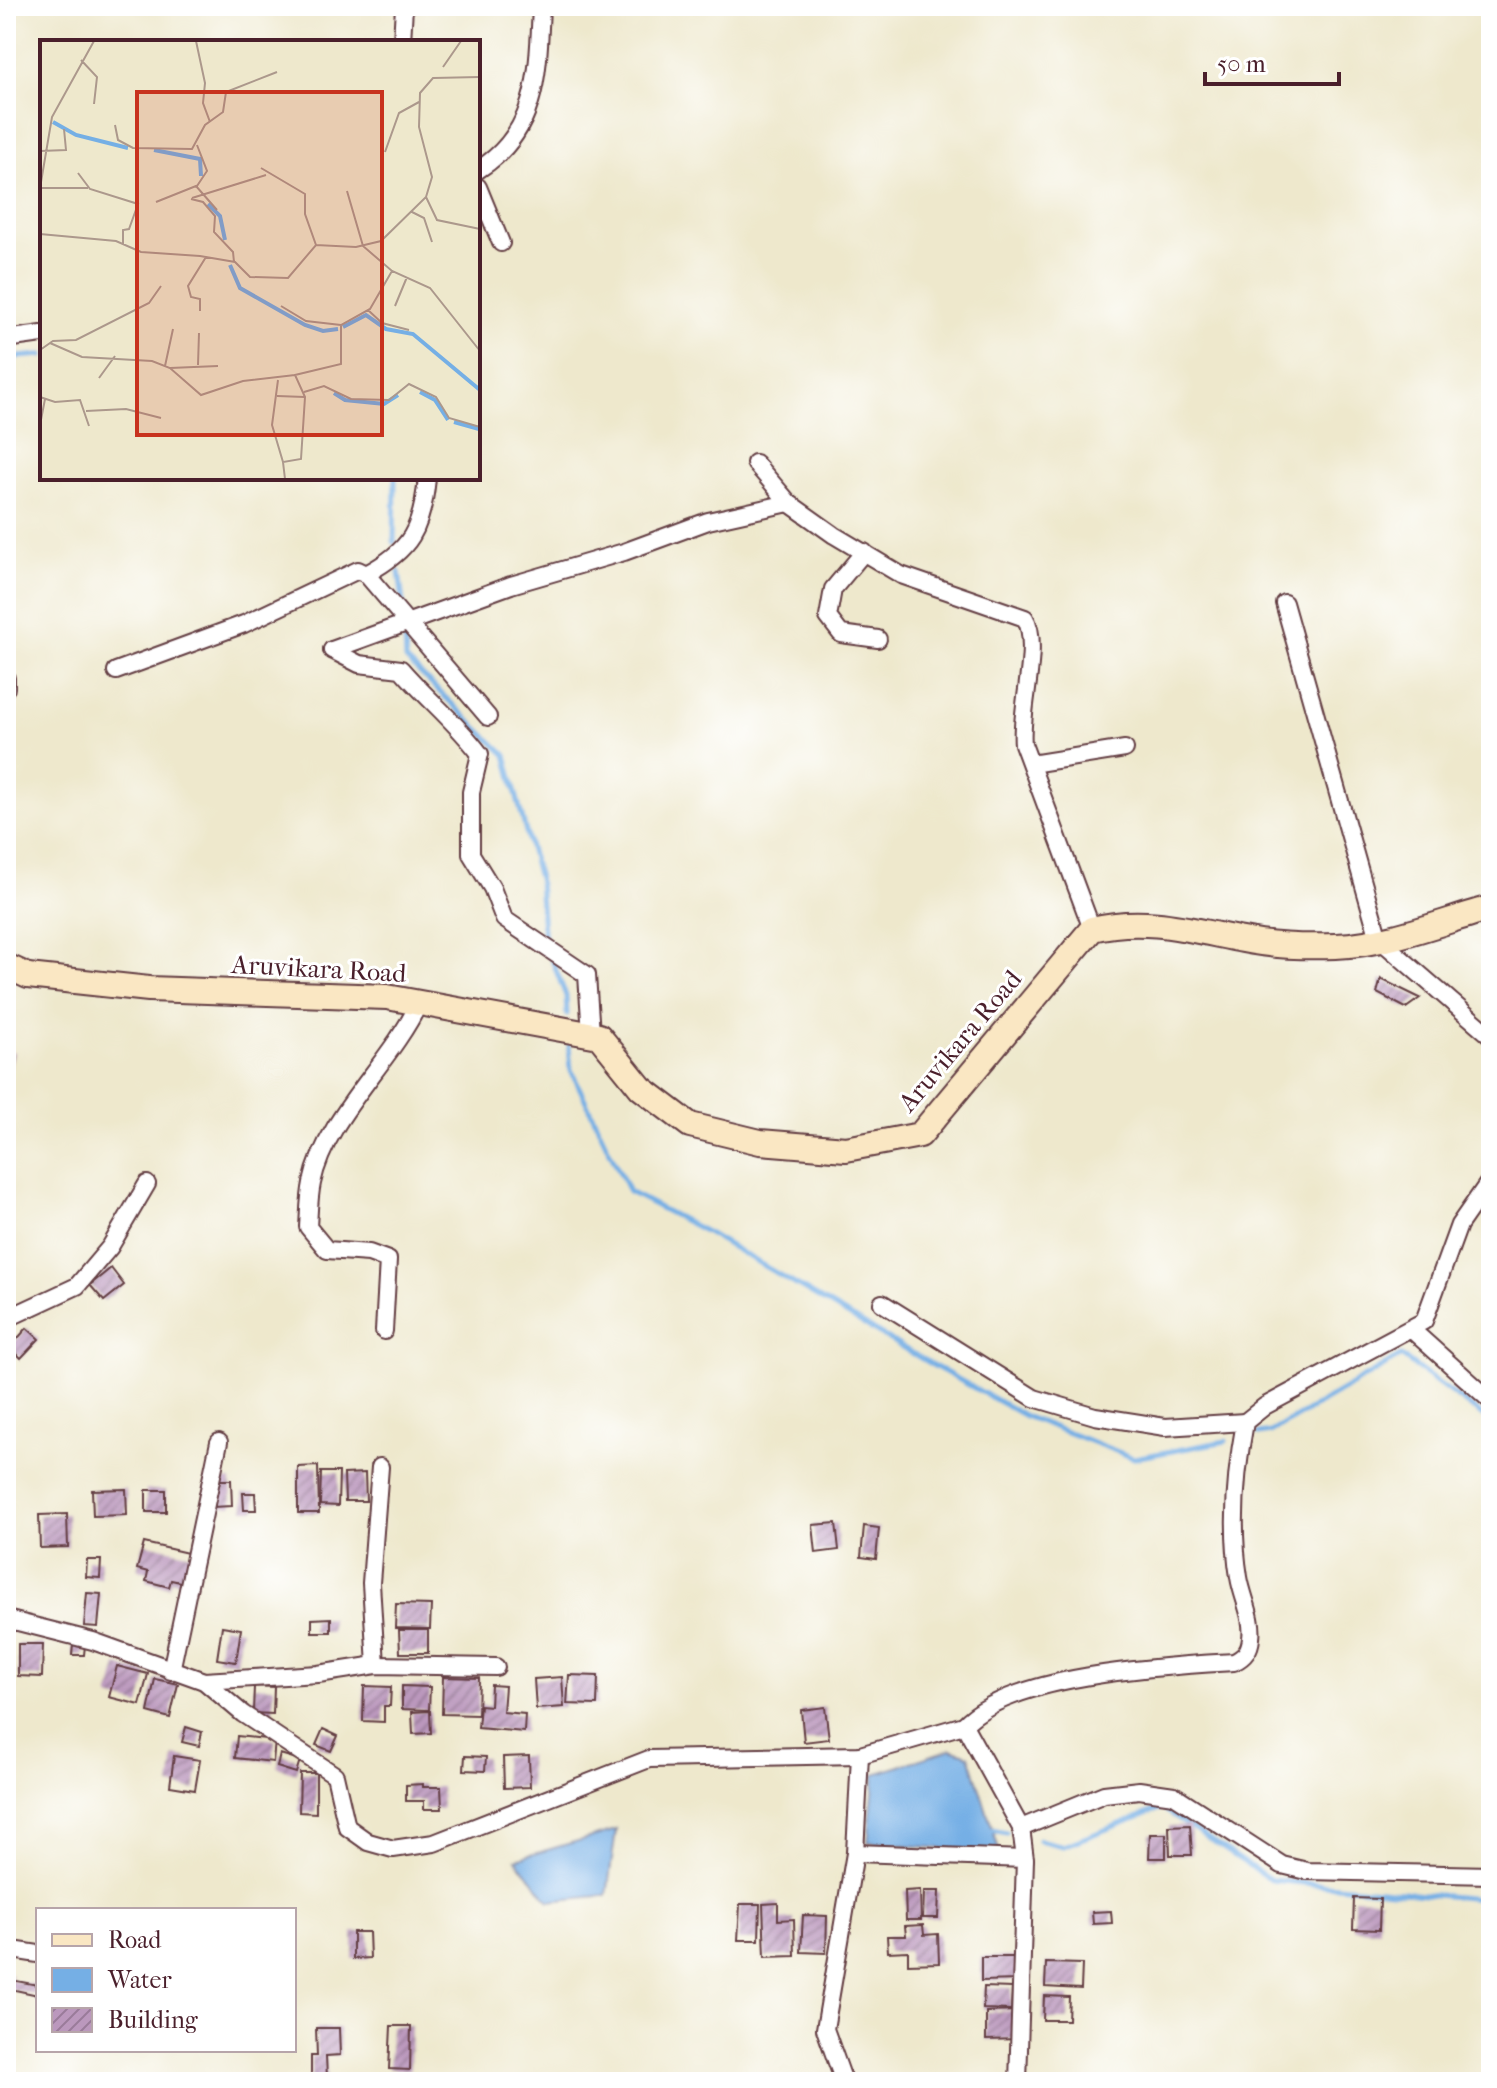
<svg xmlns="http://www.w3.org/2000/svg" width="1497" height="2088" viewBox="0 0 1497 2088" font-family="'IM FELL French Canon',serif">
<defs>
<pattern id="building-hatch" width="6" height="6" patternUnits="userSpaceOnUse" patternTransform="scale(2)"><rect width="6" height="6" fill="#bb98bd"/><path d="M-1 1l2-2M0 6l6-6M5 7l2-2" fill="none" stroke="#9a7b9a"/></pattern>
</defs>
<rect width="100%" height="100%" fill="#fff"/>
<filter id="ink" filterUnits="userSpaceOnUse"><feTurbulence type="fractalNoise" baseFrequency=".0125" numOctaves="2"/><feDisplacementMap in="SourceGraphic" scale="16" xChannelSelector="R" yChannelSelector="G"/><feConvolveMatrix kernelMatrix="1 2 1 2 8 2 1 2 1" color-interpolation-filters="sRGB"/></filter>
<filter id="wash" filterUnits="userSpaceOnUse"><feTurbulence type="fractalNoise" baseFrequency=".006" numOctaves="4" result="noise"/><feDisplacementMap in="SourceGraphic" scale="32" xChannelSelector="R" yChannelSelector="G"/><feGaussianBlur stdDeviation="1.8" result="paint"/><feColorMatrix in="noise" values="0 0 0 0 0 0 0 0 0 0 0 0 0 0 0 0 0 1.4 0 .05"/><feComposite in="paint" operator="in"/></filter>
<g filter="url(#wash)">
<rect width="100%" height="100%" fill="#eee8cc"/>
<g fill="#75afe5" stroke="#606788" stroke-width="2">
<path d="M951 1749 969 1755 1000 1853 868 1842 875 1774Z"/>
<path d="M616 1830 607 1895 549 1901 516 1859Z"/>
</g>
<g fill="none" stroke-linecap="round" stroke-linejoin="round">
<g stroke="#75afe5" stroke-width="5">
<path d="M6 358 42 355"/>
<path d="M394 542 395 478"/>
<path d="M399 572 404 609"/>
<path d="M405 639 406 660 506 755 539 882 544 942"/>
<path d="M550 955 566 996 567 1014"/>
<path d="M569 1046 571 1070 629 1192 708 1233 934 1366 1027 1417 1134 1458 1226 1441"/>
<path d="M1259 1434 1271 1432 1401 1356 1491 1422"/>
<path d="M987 1829 1006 1833"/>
<path d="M1039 1840 1063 1846 1162 1808 1271 1880 1491 1900"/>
</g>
</g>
<g id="blocks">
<g fill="url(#building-hatch)">
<path d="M1381 979 1420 998 1406 1008 1377 993Z"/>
<path d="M6 1050 14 1052 7 1079H6Z"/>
<path d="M6 1132H8L10 1157H6Z"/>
<path d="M111 1268 124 1285 104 1301 90 1285Z"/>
<path d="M27 1328 39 1339 21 1358 10 1347Z"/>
<path d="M318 1466 319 1513H298V1467Z"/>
<path d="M321 1472H339L338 1506 320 1505Z"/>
<path d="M365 1473 366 1501H345L344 1474Z"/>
<path d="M211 1480H231L232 1506 212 1507Z"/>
<path d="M126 1489 127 1515 93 1516 92 1490Z"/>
<rect x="146" y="1490" width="20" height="22"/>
<path d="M243 1493H255L256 1510H244Z"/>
<path d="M67 1514 68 1547 40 1548 39 1515Z"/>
<path d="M836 1523 839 1550 816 1553 813 1525Z"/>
<path d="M864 1526 879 1528 876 1559 861 1557Z"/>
<path d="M144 1543 192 1554 185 1583 171 1580 169 1587 146 1581 148 1572 137 1569Z"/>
<path d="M87 1560H101L100 1578 86 1577Z"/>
<path d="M87 1593 101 1594 98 1627 84 1626Z"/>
<path d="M396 1604 431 1605 430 1629 395 1628Z"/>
<path d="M331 1618V1632H312V1619Z"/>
<path d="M222 1626 241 1629 236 1662 217 1659Z"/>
<path d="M399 1630H428V1653H400Z"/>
<path d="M18 1644H43L42 1677 18 1676Z"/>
<path d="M73 1644 85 1645 84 1655H72Z"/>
<path d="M117 1666 148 1674 140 1705 109 1697Z"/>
<path d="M569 1675 598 1676 597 1705 567 1704Z"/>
<path d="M443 1677 479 1678 478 1715 442 1714Z"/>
<path d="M562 1677 564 1707 536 1709 534 1679Z"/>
<path d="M155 1679 178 1684 170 1718 148 1712Z"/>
<path d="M491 1685 505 1686 503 1712 525 1714 524 1732 478 1728 480 1705 490 1706Z"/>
<path d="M254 1686 274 1687 273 1714 253 1713Z"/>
<path d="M364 1686 391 1687 390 1706H384V1722L363 1721Z"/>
<path d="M402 1686 430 1687 429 1710 402 1709Z"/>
<path d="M825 1707 829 1739 804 1742 801 1710Z"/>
<path d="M430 1711 431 1733 413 1734 412 1712Z"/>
<path d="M186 1727 202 1732 199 1746 182 1742Z"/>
<path d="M323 1729 338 1736 331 1751 316 1745Z"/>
<path d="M237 1736 275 1740 273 1762 235 1758Z"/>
<path d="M280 1754 300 1760 296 1773 277 1767Z"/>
<path d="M174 1756 200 1760 195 1790 170 1786Z"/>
<path d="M465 1756 486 1757 485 1771 464 1770Z"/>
<path d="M529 1756 530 1787 504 1788 503 1757Z"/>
<path d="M300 1773H316V1813L299 1812Z"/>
<path d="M423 1784V1787H441L442 1809H424V1801H406V1785Z"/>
<path d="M1190 1825 1192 1855H1170L1169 1826Z"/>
<path d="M1150 1834H1166V1858H1149Z"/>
<path d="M920 1890 921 1920H906L905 1891Z"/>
<path d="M924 1891H939L938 1918H923Z"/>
<path d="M1354 1898 1380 1899 1379 1930 1353 1929Z"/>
<path d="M778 1903V1920L794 1919 795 1956 765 1957 763 1904Z"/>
<path d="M740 1904H760L759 1940H738Z"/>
<path d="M1111 1911 1112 1923 1093 1924 1092 1912Z"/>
<path d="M803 1915 827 1916 826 1953 801 1952Z"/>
<path d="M923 1925 924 1935 938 1934 939 1963 908 1964V1951L888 1952 887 1936H906L905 1926Z"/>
<path d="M353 1932H369L370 1958 353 1959Z"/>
<path d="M981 1957H1018V1980L981 1981Z"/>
<path d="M1046 1963 1082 1964 1081 1989 1045 1987Z"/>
<path d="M6 1974 12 1975 11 1980 38 1985V1995L6 1988Z"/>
<path d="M984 1987 1012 1988 1011 2010 983 2009Z"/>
<path d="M1044 1996 1069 1997 1068 2020H1043Z"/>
<path d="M1017 2011 1018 2039 986 2040V2012Z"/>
<path d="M391 2026H411L410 2070 389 2069Z"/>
<path d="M316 2028H339L340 2055 326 2056 327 2078 311 2079V2056H317Z"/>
<path d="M824 2077V2082H805V2078Z"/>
</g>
</g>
</g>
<g filter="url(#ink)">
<use href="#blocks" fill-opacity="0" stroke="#633d43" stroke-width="2"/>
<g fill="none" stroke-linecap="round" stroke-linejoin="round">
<defs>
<g id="street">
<path d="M402 42 404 6"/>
<path d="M478 170C539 132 538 70 541 6"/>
<path d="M478 187 501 243"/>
<path d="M6 339 42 334"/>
<path d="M755 463 789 503 834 535 901 575 1025 618C1041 644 1019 710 1023 744L1092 929"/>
<path d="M864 552 833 589 828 617 841 634 878 639"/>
<path d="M366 574C411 550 422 529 427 478"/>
<path d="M1284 603 1379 939 1491 1036"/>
<path d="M332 650 359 664 401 669C427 699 456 722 480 754L471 792V854L492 888 504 919 587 975 591 1034"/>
<path d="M332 650 511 585 624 552 708 521 789 503"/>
<path d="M116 671 244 624 358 570 366 574 488 717"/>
<path d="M6 678V688"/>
<path d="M1031 764 1125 749"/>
<path d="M882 1303 1034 1398 1095 1416 1165 1427 1245 1422"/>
<path d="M6 1319 77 1286 110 1247 147 1184"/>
<path d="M1412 1330 1491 1401"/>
<path d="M384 1331 388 1260 369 1253 327 1250 308 1227C309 1212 309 1197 312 1183 325 1118 391 1063 419 1003"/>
<path d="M6 1619 93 1641 204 1681 243 1714 335 1775 347 1827 368 1842 393 1849 434 1843 649 1759 860 1755 964 1725"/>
<path d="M376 1665 371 1583 380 1467"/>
<path d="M171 1671 219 1442"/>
<path d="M204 1681 318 1674 376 1665 496 1667"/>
<path d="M1021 1828 1104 1794 1139 1790 1174 1795 1282 1865 1307 1871 1491 1875"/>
<path d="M855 1853 1025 1859"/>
<path d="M6 1949 38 1954"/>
<path d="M844 2082 825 2029 855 1853 860 1755"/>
<path d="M1018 2082 1025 1859 1021 1828 964 1725C1011 1674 1165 1666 1234 1662 1245 1657 1250 1650 1251 1638 1254 1618 1242 1597 1239 1577 1231 1528 1236 1470 1245 1422L1265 1406 1424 1321 1459 1225 1491 1179"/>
</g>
<path id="secondary" d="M6 966 28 976 149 989 387 997 599 1036 641 1088 690 1125 760 1142 846 1149 920 1135 1092 929C1145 916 1191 930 1243 940 1272 946 1307 947 1336 946 1388 944 1441 922 1491 908"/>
</defs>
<use href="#street" stroke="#633d43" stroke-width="20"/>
<use href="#secondary" stroke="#633d43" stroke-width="28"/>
<use href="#street" stroke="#fff" stroke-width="16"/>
<use href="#secondary" stroke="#fae7c3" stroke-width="24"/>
</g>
</g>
<g text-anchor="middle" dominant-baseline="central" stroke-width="6" stroke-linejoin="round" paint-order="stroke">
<g font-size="26" fill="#4a1f2b" stroke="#fff">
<text transform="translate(319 969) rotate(3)">Aruvikara Road</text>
<text transform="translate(960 1041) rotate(-50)">Aruvikara Road</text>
</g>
</g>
<g transform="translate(40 40)">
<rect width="440" height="440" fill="#eee8cc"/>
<path fill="none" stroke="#75afe5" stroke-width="4" d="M13 82 36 95 88 108M114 110 160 119 161 136M168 164 180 176 185 200M190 225 200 248 265 285 283 291 298 289M303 287 326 275 346 289 373 294 440 350M380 352 395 360 408 380M294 353 305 360 344 364 358 355M414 382 439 389"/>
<path fill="none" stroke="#ac988c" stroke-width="2" d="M156 1 165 43 163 63 170 82M41 20 57 37 54 64M403 27 421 1M75 85 78 100 93 108 152 109 165 85 183 72 186 52 237 32M0 111 26 110 24 89M345 112 359 73 379 62M221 128 265 154V174L276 205M38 133 50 149 98 164 89 189 83 190V204M157 146 167 131 157 105M0 148 12 77 54 1M0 148H48M307 151 323 206 352 231 390 248 440 311M386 157 397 180 440 189M152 158 226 135M151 159 163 162 175 176 174 192 193 212 194 222M116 162 156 146 177 170M372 172 384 178 392 202M0 194 76 201 101 212 160 216 195 222 210 237 248 238 276 205 316 207 341 201 386 157 392 137 379 87 380 53 393 38 440 37M241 266 266 281 301 285M355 266 367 237M328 270 342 283 369 290M160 271V259L151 257 148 246 166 217M10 303 42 317 112 321 130 328 161 355 203 341 255 335M0 310 13 301 36 300 109 263 121 246M158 325 159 293M125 326 133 289M130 328 178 326M59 338 75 316M238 340 232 385 243 422M264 352 284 346 311 359 349 360 369 344 396 357 409 378 440 387M237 356 265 357M0 357 15 362 40 360 49 386M46 371 86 369 121 378M0 385 5 359M245 439 243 422 261 419 265 357 255 335 301 324V285L330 269 352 231"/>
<path fill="#c8321e" fill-opacity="0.15" stroke="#c8321e" stroke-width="4" d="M97 52H342V395H97Z"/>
<rect width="440" height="440" fill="none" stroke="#4a1f2b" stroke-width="4"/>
</g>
<rect width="1497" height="2088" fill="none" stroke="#fff" stroke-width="32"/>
<rect x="36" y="1908" width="260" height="144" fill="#ffffff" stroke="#b7a5aa" stroke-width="2"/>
<rect x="52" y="1934" width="40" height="12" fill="#fae7c3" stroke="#b7a5aa" stroke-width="2"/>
<text x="108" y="1948" font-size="24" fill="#4a1f2b">Road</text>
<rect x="52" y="1968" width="40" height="24" fill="#75afe5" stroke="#b7a5aa" stroke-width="2"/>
<text x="108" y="1988" font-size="24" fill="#4a1f2b">Water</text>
<rect x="52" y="2008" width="40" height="24" fill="url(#building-hatch)" stroke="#b7a5aa" stroke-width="2"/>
<text x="108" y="2028" font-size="24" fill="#4a1f2b">Building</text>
<path d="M1205 72v12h134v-12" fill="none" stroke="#4a1f2b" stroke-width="4"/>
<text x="1217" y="72" font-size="24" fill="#4a1f2b" stroke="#ffffff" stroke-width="6" paint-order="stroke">50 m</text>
</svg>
